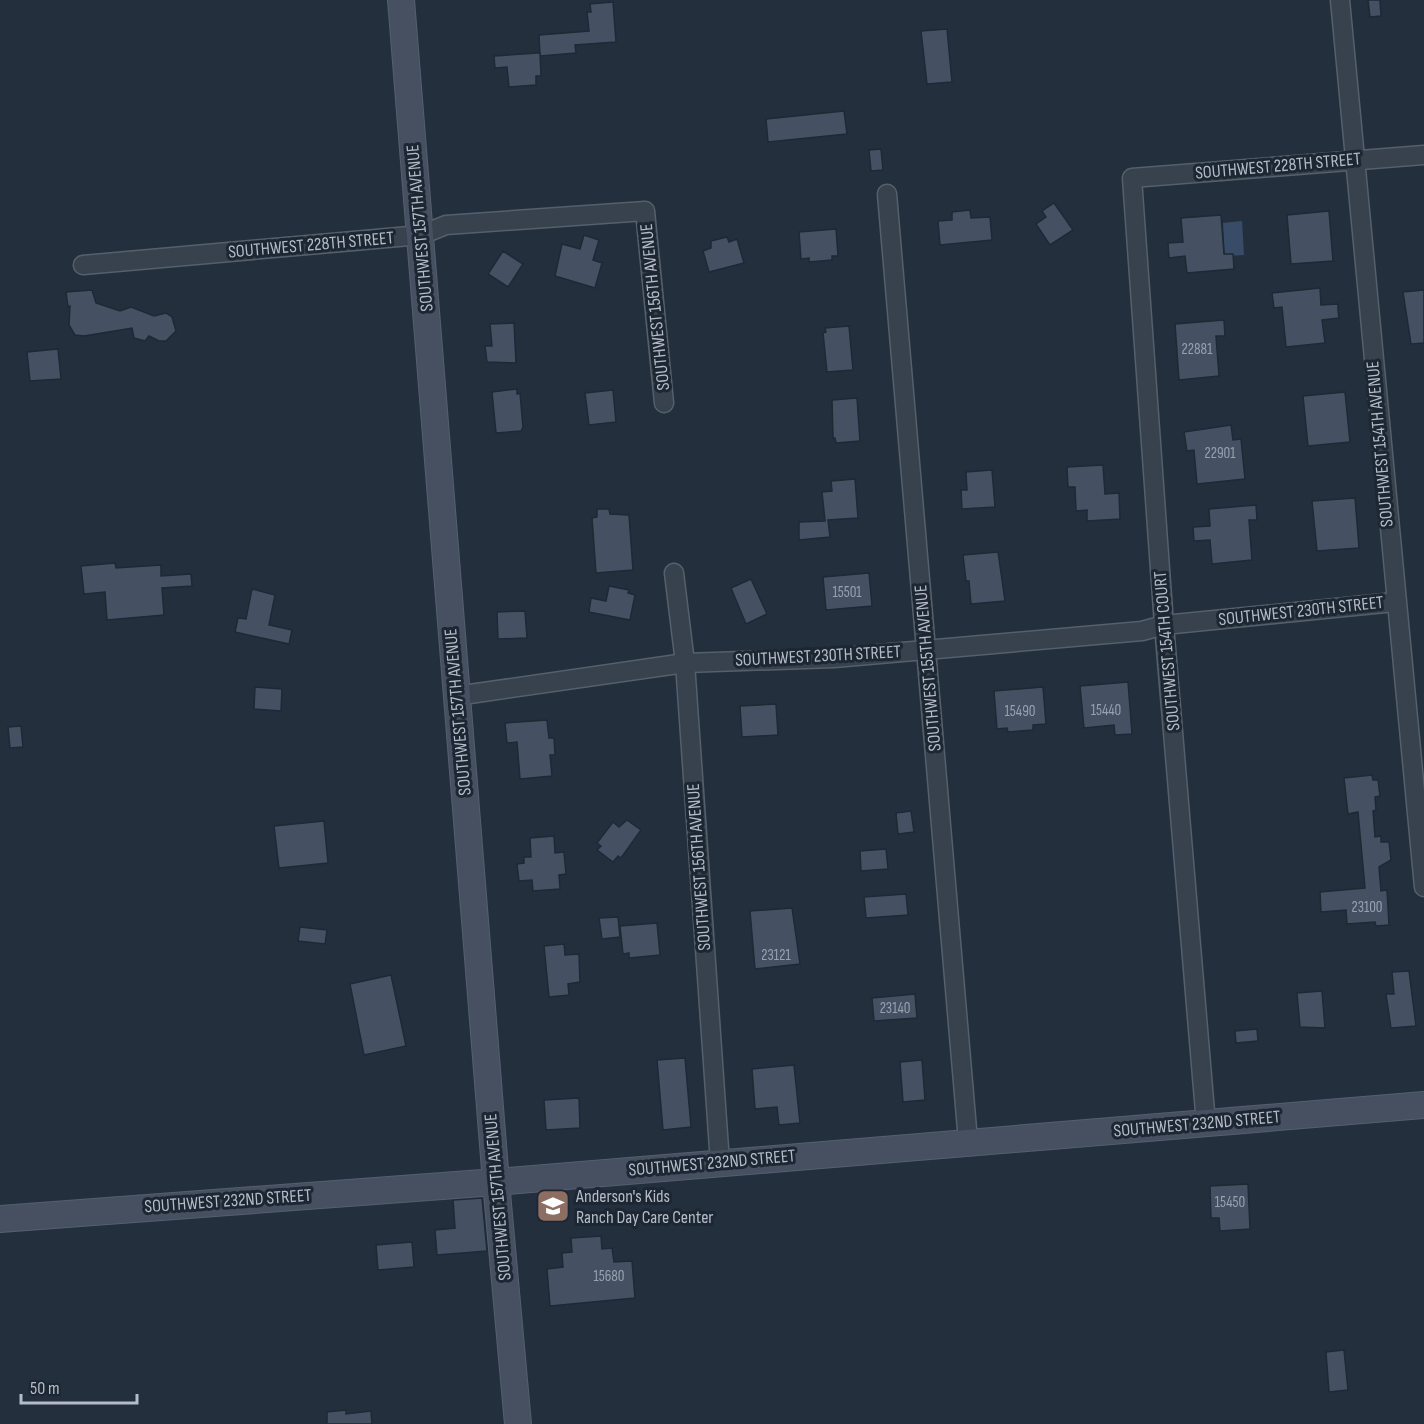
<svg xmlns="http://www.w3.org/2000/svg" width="1424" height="1424" viewBox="0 0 1424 1424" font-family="'Sofia Sans Condensed',sans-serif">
<rect width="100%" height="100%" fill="#242f3e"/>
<path fill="#394c67" d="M1242 221 1244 255 1225 256 1223 223Z"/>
<g fill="#455162" stroke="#1f2835" stroke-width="1.5">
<path d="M1368 0H1380L1381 16 1370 17Z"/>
<path d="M613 2 616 42 575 45 576 53 540 56 539 35 589 31 587 12H591L590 4Z"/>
<path d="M947 29 952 82 927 84 921 31Z"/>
<path d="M537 53H540L541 76H536V85L509 87 507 67 495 68 494 56Z"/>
<path d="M844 111 847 134 768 142 766 119Z"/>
<path d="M881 149 883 170 871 171 869 150Z"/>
<path d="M1054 203 1073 230 1050 245 1036 224 1046 217 1042 211Z"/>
<path d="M970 210 971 218 990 217 992 240 940 245 938 221 952 220V212Z"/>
<path d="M1329 211 1333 261 1291 264 1287 215Z"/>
<path d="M1221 215 1224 254H1233L1234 269 1187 273 1185 256 1169 258 1168 243 1183 242 1181 218Z"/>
<path d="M836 229 838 256H832V260L809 262V258L801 259 799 232Z"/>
<path d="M584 235 599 240 593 260 602 263 595 288 555 276 562 244 580 249Z"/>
<path d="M727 237 729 242 737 239 744 263 709 272 703 251 711 248V241Z"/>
<path d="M503 251 523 264 508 287 488 274Z"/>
<path d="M1320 288 1321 305 1338 304V310L1339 318 1322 320 1325 343 1286 347 1282 307 1274 308 1272 293Z"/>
<path d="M92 290 96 303 120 311 131 307 154 316 166 313 172 317 176 331 166 341H159L149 336 145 341 134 338 132 328 84 336 75 335 69 325 70 306 68 307 66 292Z"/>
<path d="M1424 290V343L1411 344 1403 292Z"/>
<path d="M1224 320 1225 336H1216L1219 376 1179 380 1175 324Z"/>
<path d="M514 323 516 363 487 362 485 346H492L490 324Z"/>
<path d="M849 326 853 370 827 372 823 333 826 332 825 328Z"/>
<path d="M58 349 61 379 30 381 27 352Z"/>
<path d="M517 389V394L520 393 523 427 521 431 496 433 492 392Z"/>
<path d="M613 390 616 422 589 425 585 393Z"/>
<path d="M1345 392 1350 442 1308 446 1303 396Z"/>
<path d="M857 398 860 441 836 443 835 438H833L832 400Z"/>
<path d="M1231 425 1233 440 1241 439 1245 479 1197 484 1194 450 1187 451 1184 432Z"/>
<path d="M1103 465 1105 494 1119 493 1120 519 1087 521V510L1076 511 1075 487H1068L1067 467Z"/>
<path d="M992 470 995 507 962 509 961 490H967L966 472Z"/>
<path d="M855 479 858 518 828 520 830 537 799 540V522L825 521 822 492 832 491 831 481Z"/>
<path d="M1355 498 1359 548 1317 551 1312 501Z"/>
<path d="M1256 505 1257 520H1249L1252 560 1212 564 1210 540 1194 541 1193 527 1210 526 1209 509Z"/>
<path d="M597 509H609L610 514 629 515 633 570 596 573 592 518 597 517Z"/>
<path d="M998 552 1005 601 971 604 969 581H966L963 555Z"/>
<path d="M115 563 116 568 161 565V576L191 574 192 586 162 588 164 615 107 620 105 592 84 594 81 566Z"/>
<path d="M869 573 872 606 826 610 823 577Z"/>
<path d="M751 579 767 614 746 624 731 588Z"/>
<path d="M609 586 629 590 628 593 635 595 630 620 589 612 591 598 606 601Z"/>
<path d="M252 589 275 595 269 625 292 630 289 644 235 632 238 618 246 619Z"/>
<path d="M525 611 527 638 498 639 497 612Z"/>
<path d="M1128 682 1132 734 1115 735 1114 725 1084 728 1080 686Z"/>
<path d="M255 687 282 689 281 711 254 709Z"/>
<path d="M1043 687 1046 724 1033 725V730L1008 732 1007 728 997 729 994 691Z"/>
<path d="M776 704 778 735 742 737 740 706Z"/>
<path d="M547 720 549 738H554L555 755H550L552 776 520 779 517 742 507 743 505 723Z"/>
<path d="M21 726 23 747 10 748 8 727Z"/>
<path d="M1372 775 1373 780H1378L1380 796 1375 797 1376 810 1373 811 1375 837 1381 836V842H1389L1391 860 1379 867 1381 891 1387 890 1389 925 1376 926 1375 922 1347 924 1346 910 1321 912 1320 892 1365 888 1358 812 1348 814 1344 778Z"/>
<path d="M911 811 914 832 898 834 896 813Z"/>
<path d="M627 820 641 830 621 858 618 856 613 862 597 850 601 846 597 843 613 822 619 827Z"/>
<path d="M324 821 328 863 279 868 274 826Z"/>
<path d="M554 836 555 853 564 852 566 874 559 875 560 889 533 891 532 880 519 881 517 864 524 863V857H531L530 838Z"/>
<path d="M886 849 888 869 861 871 860 851Z"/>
<path d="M906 894 908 915 866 918 864 897Z"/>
<path d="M792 908 800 964 755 969 750 911Z"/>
<path d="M618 917 620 937 602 939 599 918Z"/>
<path d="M657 923 660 955 629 958V953L623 954 620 926Z"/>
<path d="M300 927 327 930 325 944 298 941Z"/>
<path d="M564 944 565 955 579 954 580 982 568 984 569 995 549 997 544 946Z"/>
<path d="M1409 971 1416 1026 1391 1028 1386 994H1394L1392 972Z"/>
<path d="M391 975 406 1046 364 1055 350 984Z"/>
<path d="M1322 991 1325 1028 1300 1027 1297 993Z"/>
<path d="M915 994 917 1018 874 1021 872 998Z"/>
<path d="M1257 1029 1258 1041 1236 1043 1235 1031Z"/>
<path d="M685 1058 691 1127 663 1130 657 1060Z"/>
<path d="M922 1060 925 1100 903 1102 900 1062Z"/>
<path d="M794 1065 800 1123 779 1125 777 1107 755 1109 752 1069Z"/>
<path d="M579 1098 580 1128 546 1130 544 1100Z"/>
<path d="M1248 1184 1250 1229 1220 1231 1219 1218H1211L1210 1186Z"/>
<path d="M482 1198 487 1251 437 1255 435 1230 455 1228 453 1200Z"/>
<path d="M601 1236 602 1249 612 1248 614 1262 632 1261 635 1298 550 1306 547 1269 563 1267 562 1253 572 1252 571 1238Z"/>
<path d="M412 1242 414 1267 378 1270 376 1245Z"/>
<path d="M1344 1350 1348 1390 1329 1392 1326 1352Z"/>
<path d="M346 1410V1414L371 1411 372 1424H327V1412Z"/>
</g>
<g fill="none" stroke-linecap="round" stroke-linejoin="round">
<defs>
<g id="street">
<path d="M1340 0 1424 887"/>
<path d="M887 194 968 1141"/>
<path d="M83 265 421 235 446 225 645 211 664 403"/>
<path d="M674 573 685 663 720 1163"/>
<path d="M456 696 685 663 834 658 1142 631 1164 625 1395 602"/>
<path d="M1206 1124 1164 625 1132 178 1424 155"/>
</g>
<g id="secondary">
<path d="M401 0 496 1182 518 1424"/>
<path d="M0 1219 496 1182 1424 1105"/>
</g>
</defs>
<use href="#street" stroke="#565f6c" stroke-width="21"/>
<use href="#secondary" stroke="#565f6c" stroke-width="28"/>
<use href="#street" stroke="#38414e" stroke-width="18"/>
<use href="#secondary" stroke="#465061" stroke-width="26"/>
</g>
<defs>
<symbol id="school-square" viewBox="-11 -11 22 22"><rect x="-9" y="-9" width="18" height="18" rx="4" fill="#8d6e63" stroke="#1d2633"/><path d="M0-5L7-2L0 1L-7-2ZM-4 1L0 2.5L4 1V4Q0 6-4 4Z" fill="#fff"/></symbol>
</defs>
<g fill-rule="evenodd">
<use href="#school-square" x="534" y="1187" width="38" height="38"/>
</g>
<g text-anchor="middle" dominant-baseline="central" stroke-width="6" stroke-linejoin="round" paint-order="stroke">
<g font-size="15" fill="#98a1af">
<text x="1197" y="349">22881</text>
<text x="1220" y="453">22901</text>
<text x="847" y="592">15501</text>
<text x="1106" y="710">15440</text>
<text x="1020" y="711">15490</text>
<text x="1367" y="907">23100</text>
<text x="776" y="955">23121</text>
<text x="895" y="1008">23140</text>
<text x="1230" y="1202">15450</text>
<text x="609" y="1276">15680</text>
</g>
<g font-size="18" fill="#b4bcc9" stroke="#1d2633">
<text transform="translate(1278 166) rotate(-5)">SOUTHWEST 228TH STREET</text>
<text transform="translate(420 228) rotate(-95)">SOUTHWEST 157TH AVENUE</text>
<text transform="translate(311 245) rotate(-5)">SOUTHWEST 228TH STREET</text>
<text transform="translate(655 307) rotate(-96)">SOUTHWEST 156TH AVENUE</text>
<text transform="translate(1380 444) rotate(-95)">SOUTHWEST 154TH AVENUE</text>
<text transform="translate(1301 611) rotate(-6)">SOUTHWEST 230TH STREET</text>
<text transform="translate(1167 651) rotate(-95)">SOUTHWEST 154TH COURT</text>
<text transform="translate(818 656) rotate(-3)">SOUTHWEST 230TH STREET</text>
<text transform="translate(928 668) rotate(-95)">SOUTHWEST 155TH AVENUE</text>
<text transform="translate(458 712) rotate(-95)">SOUTHWEST 157TH AVENUE</text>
<text transform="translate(699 867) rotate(-94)">SOUTHWEST 156TH AVENUE</text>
<text transform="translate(1197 1124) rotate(-5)">SOUTHWEST 232ND STREET</text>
<text transform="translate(712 1163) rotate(-5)">SOUTHWEST 232ND STREET</text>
<text transform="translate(498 1197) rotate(-95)">SOUTHWEST 157TH AVENUE</text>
<text transform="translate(228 1201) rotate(-4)">SOUTHWEST 232ND STREET</text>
</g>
<g font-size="18" fill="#b4bcc9" stroke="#1d2633" text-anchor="start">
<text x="576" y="1196">Anderson's Kids<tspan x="576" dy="21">Ranch Day Care Center</tspan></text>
</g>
</g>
<path d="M21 1394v9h116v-9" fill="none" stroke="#b4bcc9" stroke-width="3"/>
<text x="30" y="1394" font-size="18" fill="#b4bcc9" stroke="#1d2633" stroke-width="4.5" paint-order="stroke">50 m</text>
</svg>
